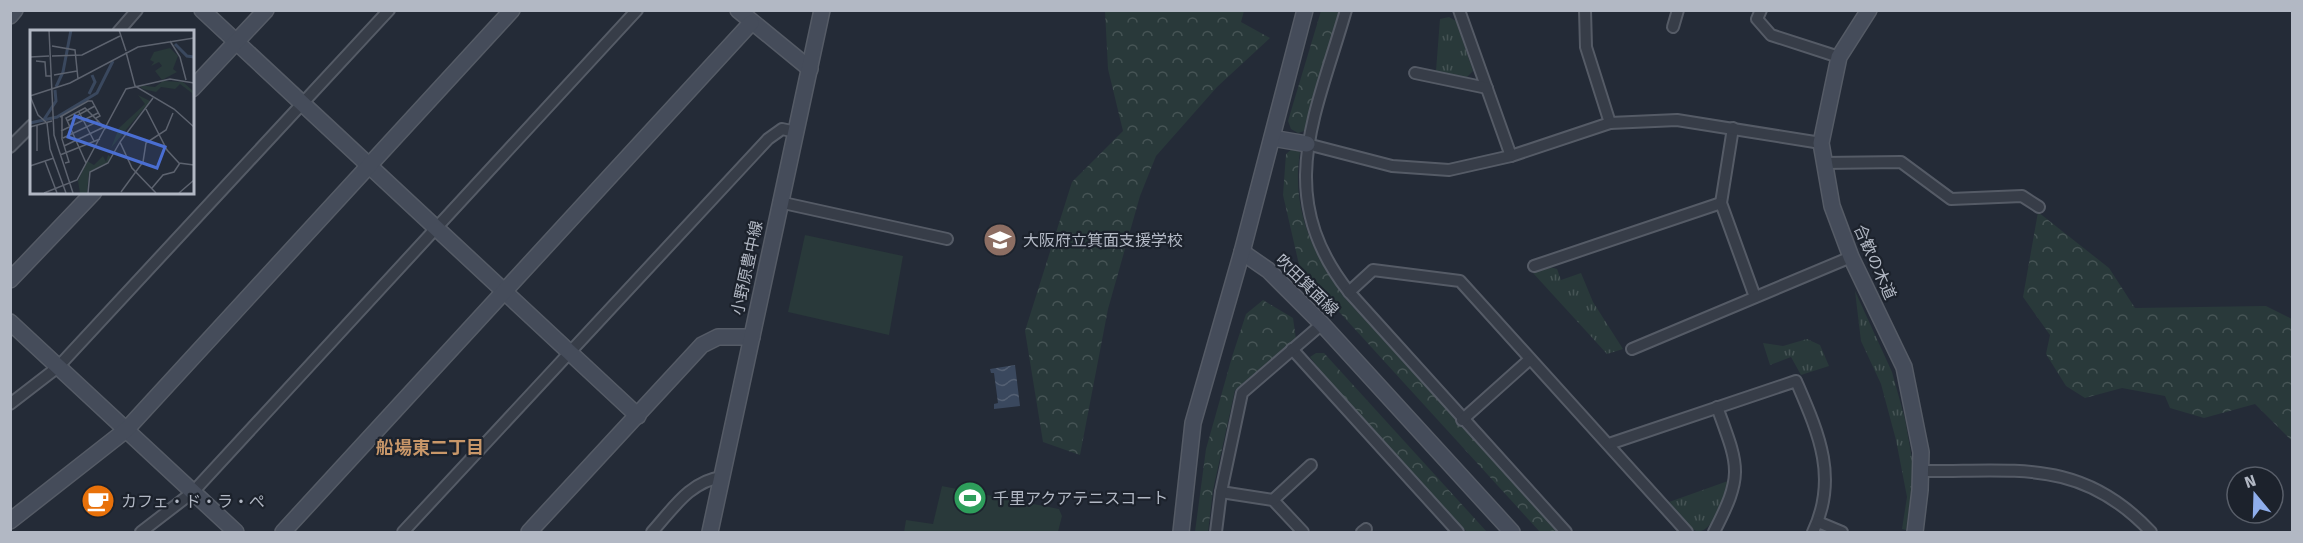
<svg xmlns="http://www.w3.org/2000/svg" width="2303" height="543" viewBox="0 0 2303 543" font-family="'Fira Sans','Noto Sans JP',sans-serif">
<defs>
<pattern id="grass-tufts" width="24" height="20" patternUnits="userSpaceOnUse" patternTransform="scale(1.5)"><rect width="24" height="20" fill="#29393a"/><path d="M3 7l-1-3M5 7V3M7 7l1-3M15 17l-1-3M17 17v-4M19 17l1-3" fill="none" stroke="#465455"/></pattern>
<pattern id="forest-crowns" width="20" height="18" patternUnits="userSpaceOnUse" patternTransform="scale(1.5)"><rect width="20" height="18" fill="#29393a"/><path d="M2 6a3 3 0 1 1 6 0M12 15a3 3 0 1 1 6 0" fill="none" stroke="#465455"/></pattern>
<pattern id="water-waves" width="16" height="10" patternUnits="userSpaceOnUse" patternTransform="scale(1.5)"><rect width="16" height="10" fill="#3a485e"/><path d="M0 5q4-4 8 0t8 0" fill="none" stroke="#546073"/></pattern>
</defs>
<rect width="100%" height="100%" fill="#242b37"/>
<g fill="url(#grass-tufts)">
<path d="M1449 17 1456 21 1473 71 1467 77 1436 71 1440 19Z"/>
<path d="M1550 267 1557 269 1561 280 1581 273 1593 302 1623 349 1607 354 1533 273Z"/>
<path d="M1855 291 1892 372 1905 419 1914 470 1906 530 1902 529 1907 497 1896 440 1881 384 1861 341Z"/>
<path d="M1807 339 1820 345 1829 366 1801 375 1791 357 1770 365 1763 343 1783 346Z"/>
<path d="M1728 481C1725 494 1712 539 1694 530 1685 525 1676 510 1669 502Z"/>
</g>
<g fill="url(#forest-crowns)">
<path d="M1105 11H1244L1241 22 1270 38 1217 87 1156 156 1140 196 1108 309 1080 455 1043 442 1025 331 1072 182 1123 131 1108 69Z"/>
<path d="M1321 11H1339L1304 131 1298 133 1291 129 1288 121Z"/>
<path d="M1293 148 1300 152C1291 207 1312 254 1344 297L1560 532H1540L1300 269 1283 195 1286 154Z"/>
<path d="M2038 212 2109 268 2135 308 2266 306 2292 319V441L2255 404 2204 418 2170 408 2165 396 2122 388 2085 398 2066 386 2046 354 2050 335 2023 297Z"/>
<path d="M1263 300 1293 318 1296 339 1235 390 1213 490 1208 532H1195L1206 449 1232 357 1246 314Z"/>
<path d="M1316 353H1324L1487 532H1467L1322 373 1310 357Z"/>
</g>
<g fill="#29393a">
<path d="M805 235 903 256 889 335 788 312Z"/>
<path d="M942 486 1059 509 1062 516 1058 532H904L906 520 933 524Z"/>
</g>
<path fill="url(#water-waves)" d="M1015 365 1020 406 994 409V404L998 403 994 373H991L990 369Z"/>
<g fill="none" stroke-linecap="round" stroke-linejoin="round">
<defs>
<g id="street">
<path d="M1346 10C1316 115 1272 195 1349 292L1566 532"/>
<path d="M1459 10 1511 156"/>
<path d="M1585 10 1586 47 1610 123"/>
<path d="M1761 10 1757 19 1771 35 1839 57"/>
<path d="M1673 27 1678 10"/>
<path d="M118 32 137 10"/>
<path d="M1415 73 1487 88"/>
<path d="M1733 128 1721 203 1755 297"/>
<path d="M1307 144 1392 166 1449 170 1511 156 1610 123 1677 120 1821 143"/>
<path d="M10 147 32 125"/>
<path d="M1823 163 1901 162 1951 199 2022 196 2039 207"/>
<path d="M779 202 947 239"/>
<path d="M1534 266 1721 203"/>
<path d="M1349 292 1373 270 1460 281 1687 532"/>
<path d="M1292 349 1458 532"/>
<path d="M1632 349 1851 257"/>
<path d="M10 404 58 367 389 10"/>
<path d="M1462 420 1529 360"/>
<path d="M1609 444 1796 381C1818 432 1839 477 1813 532"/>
<path d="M1921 471C2015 472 2081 457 2151 532"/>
<path d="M1221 492 1273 500 1303 532"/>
<path d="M1273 500 1311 465"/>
<path d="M1818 522 1842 532"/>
<path d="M141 532 193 492 637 10"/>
<path d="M403 532 768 139 782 129 796 132"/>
<path d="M652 532C672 510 690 481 722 477"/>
<path d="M1216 532 1221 492 1242 393 1322 324"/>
<path d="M1362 532 1366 529"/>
<path d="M1714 532C1744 474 1739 467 1717 407"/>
</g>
<g id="secondary">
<path d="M202 10 638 416"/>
<path d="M738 10 810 69"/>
<path d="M1869 10 1839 57 1821 143 1832 206 1851 257 1904 367 1921 452 1920 490 1915 532"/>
<path d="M10 16 15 10"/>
<path d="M192 89 266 10"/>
<path d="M1272 138 1307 144"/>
<path d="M1242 252 1268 270 1322 324 1512 532"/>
<path d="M10 280 94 192"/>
<path d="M10 322 236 532"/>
<path d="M10 521 126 430 512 10"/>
<path d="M283 532 751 23"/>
<path d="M529 532 702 345 718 337H752"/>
<path d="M710 532 822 10"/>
<path d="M1181 532 1193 423 1242 252 1305 10"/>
</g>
</defs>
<use href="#street" stroke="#555b66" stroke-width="14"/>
<use href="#secondary" stroke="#555b66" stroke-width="18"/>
<use href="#street" stroke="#373d48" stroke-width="10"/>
<use href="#secondary" stroke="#454c5a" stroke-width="15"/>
</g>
<defs>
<symbol id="school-disc" viewBox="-11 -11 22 22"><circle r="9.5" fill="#8d6e63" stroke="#1c222c"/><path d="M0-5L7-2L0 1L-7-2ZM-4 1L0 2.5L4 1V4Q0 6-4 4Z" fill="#fff"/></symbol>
<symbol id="stadium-disc" viewBox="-11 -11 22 22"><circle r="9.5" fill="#2e9e5b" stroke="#1c222c"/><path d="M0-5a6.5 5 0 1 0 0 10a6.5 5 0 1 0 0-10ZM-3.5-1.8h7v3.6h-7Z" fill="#fff"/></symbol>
<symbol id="cafe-disc" viewBox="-11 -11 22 22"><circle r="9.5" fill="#e8710a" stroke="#1c222c"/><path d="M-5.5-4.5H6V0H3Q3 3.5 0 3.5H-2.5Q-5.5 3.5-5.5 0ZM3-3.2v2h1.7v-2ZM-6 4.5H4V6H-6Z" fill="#fff"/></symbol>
</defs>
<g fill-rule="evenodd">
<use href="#school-disc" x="981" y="221" width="38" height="38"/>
<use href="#stadium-disc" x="951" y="479" width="38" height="38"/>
<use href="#cafe-disc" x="79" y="482" width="38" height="38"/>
</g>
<g text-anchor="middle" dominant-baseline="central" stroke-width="4.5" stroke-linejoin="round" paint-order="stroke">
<g font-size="16" fill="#b2b8c4" stroke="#1c222c" text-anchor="start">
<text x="1023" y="240">大阪府立箕面支援学校</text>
<text x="993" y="498">千里アクアテニスコート</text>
<text x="121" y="501">カフェ・ド・ラ・ぺ</text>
</g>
<g font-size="16" fill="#b2b8c4" stroke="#1c222c">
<text transform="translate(1875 262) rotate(66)">合歓の木道</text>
<text transform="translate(747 268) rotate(-78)">小野原豊中線</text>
<text transform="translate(1307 285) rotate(44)">吹田箕面線</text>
</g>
<g font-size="18" font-weight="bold" fill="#c89769" stroke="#1c222c">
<text x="430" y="448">船場東二丁目</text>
</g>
</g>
<g transform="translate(30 30)">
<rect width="164" height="164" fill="#242b37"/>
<path d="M133 51 153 52 163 61V71L162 63 150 54 145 59 131 57 126 62 113 59 108 55 125 57ZM108 65 120 71 81 118 89 98 115 74ZM78 125 81 127 77 133 59 142 57 163H50L48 151 57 131 64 135 73 126 76 132Z" fill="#29393a"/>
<path d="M140 18 148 26 143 39 147 42 132 50 125 41 132 36 129 32 121 36 124 32 120 30 124 22Z" fill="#29393a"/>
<path fill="none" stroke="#3a485e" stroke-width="3" d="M145 14 157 26 164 27M26 57 33 42 41 0M59 64 65 52 62 45M13 91 26 71 25 60M0 93 27 87 67 63 83 31"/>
<path fill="none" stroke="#5d636f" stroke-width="1.5" d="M19 0 24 105 43 163M89 0 96 21M140 11 150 27 156 50M22 16 45 20 48 49M96 22 105 56 144 79 164 97M22 26 52 25 90 6M0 27 19 26M6 31 15 32 16 46H21M24 45 47 41M0 66 8 85 17 93 20 119 36 163M0 66 40 53 108 17 164 8M123 68 90 112 102 138 126 163M116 79 137 120 149 133 164 135M49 82 64 111M32 86V109L39 132 35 133M30 87 58 71H62L70 86 66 88M37 91 65 76M0 97 22 91M31 101 68 83M33 108 69 91M34 116 74 97M7 121V95M30 125 70 109M15 131 27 163M56 133 36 88 55 78 76 99M0 136 24 128M122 158 133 145 144 142 150 133M91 162 113 132 116 113 136 100 143 83M14 163 47 150 96 59 140 49 164 53M58 163 60 142 78 133 90 112M149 163 164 150"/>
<path fill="#4a6ed2" fill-opacity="0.15" stroke="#4a6ed2" stroke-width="3" d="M45 86 135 117 127 138 38 107Z"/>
<rect width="164" height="164" fill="none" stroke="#b2b8c4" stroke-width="3"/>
</g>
<rect width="2303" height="543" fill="none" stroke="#b2b8c4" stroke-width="24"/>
<g transform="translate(2255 495) rotate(341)"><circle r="28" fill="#1c222c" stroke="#585e69" stroke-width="1.5"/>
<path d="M0-4.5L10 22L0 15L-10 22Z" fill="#8faeec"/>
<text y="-9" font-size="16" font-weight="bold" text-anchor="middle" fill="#b2b8c4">N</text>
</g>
</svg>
